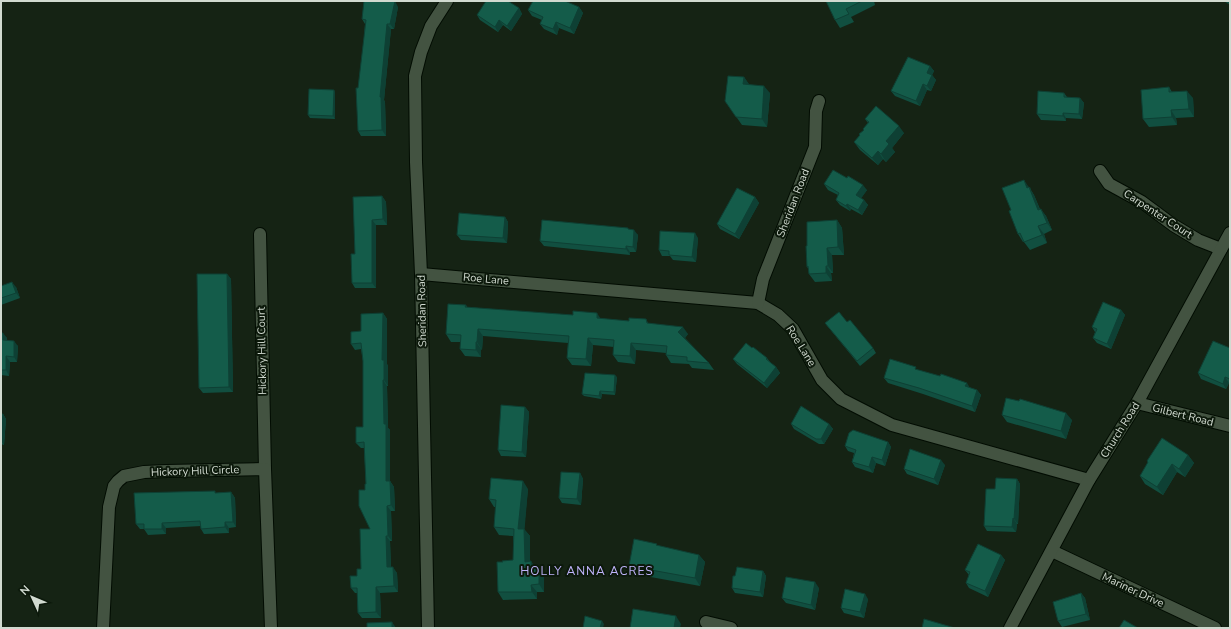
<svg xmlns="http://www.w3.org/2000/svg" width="1231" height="629" viewBox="0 0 1231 629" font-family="'Nunito Sans',sans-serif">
<rect width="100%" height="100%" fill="#152314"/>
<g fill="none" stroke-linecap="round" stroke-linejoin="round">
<defs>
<g id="street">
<path d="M1100 171 1109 184 1142 202 1173 225 1198 240 1221 249"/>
<path d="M260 234 265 469"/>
<path d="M421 274 758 303 778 315 793 329 822 380 841 399 892 425 1089 480"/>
<path d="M758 303 763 279 815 147 816 111 819 101"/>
<path d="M1137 403 1230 426"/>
<path d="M1052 551 1215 628"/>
<path d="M706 622 731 628"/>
<path d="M103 628 109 507 114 486 118 481 124 476 144 472 167 471 265 469 271 628"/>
<path d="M428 628 421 274 416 162 415 76 421 52 431 26 447 1"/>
<path d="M1010 628 1089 480 1137 403 1230 233"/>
</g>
</defs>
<use href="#street" stroke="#020c02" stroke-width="14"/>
<use href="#street" stroke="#435341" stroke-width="12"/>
</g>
<g fill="#114f40">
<path d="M826 1H874L875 5 851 17 854 22 840 28 835 20Z"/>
<path d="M1224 1H1230V5Z"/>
<path d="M398 7 394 29H391L384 100 385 102 386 136H361L358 131 365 24 362 19Z"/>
<path d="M579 7 583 13 574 34 559 28 557 35 544 29 540 24 542 20 532 16 528 10Z"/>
<path d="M519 8 522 14 511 31 503 25 498 32 480 20 477 15Z"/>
<path d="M930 66 934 71 932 75 936 80 931 91 927 90 920 106 895 96 891 91Z"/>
<path d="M744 77 749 85 770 93 767 127 742 125 725 101Z"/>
<path d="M1169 87 1172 92 1193 98 1194 117 1176 118 1177 125 1149 127 1143 119Z"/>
<path d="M334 90 335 93V119L310 118 308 115Z"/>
<path d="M1064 93 1067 97 1080 98 1084 103 1082 119 1066 118V121L1041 120 1037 114Z"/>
<path d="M865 119 904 133 892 148 895 152 886 162 883 159 878 165 860 150 854 142 860 136 864 130 863 129 868 123Z"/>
<path d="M824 184 867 190 861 198 864 200 868 205 862 215 851 209 850 211 840 205 836 200 838 195 828 190Z"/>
<path d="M1030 187 1031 190 1034 195 1040 209 1046 216 1052 230 1044 234 1047 243 1030 250 1024 242H1023L1018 234 1011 210Z"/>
<path d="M382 196 386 202 387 225H376V288H355L352 283 355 254Z"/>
<path d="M755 197 759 203 739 239 720 229 717 224Z"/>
<path d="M505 217 508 222 507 243 461 240 457 235Z"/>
<path d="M837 220 842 228 844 255H832L833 273H831L832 281 815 282 809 274V269L807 267V246Z"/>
<path d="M628 228V229L638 235 636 252H630V255L544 246 540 241Z"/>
<path d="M677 232 698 238 696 262 673 260 670 256H662L659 250Z"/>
<path d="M227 274 231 279 233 392 203 393 199 388Z"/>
<path d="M1 286 16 287 20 298 1 305Z"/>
<path d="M466 305 467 307 629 321 646 319 648 323 688 334 685 338 709 363 714 370 692 368 689 364 671 363 666 355V353L636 350 635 364 618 362 613 355 614 347 593 345 591 366 572 365 567 358 568 343 483 336 482 350 481 349V357L465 356 460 349 461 342H451L446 334Z"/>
<path d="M1121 310 1125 315 1111 349 1097 343 1093 338 1095 332 1092 327Z"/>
<path d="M383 313 387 319V364L388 366V386H387L388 428 390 430V481L394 487 395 511H391L392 541H390L391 567 397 573 398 592 380 593 381 618H362L358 613 357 593H355L351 588 361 569 370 529 365 490 366 484 364 448H361L356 443 363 427V361L361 349 355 350 351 344 361 331Z"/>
<path d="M847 322 873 348 876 353 860 366 825 323Z"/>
<path d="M1 333 7 338V340L18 346 17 362H10L9 376 1 375Z"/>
<path d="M752 348 767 358 770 362 776 367 780 373 767 388 737 364 733 359Z"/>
<path d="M1230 348V383H1229L1226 389 1201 379 1198 373Z"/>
<path d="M919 370 977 390 981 395 975 412 923 394 888 383 884 378Z"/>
<path d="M617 377 615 395 602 394 601 399 584 396 582 394Z"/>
<path d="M1019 401 1072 420 1066 439 1007 422 1002 415Z"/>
<path d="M525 407 529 412 526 457 501 456 498 450Z"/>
<path d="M1 414H3L6 419 4 445 1 444Z"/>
<path d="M791 424H829L833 429 824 444H819L794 429Z"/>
<path d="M888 442 891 447 885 466 876 463 873 473 855 467 852 462 854 453 848 451 845 446Z"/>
<path d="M1188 455 1194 463 1185 477 1177 472 1163 495 1145 484 1140 476 1148 463 1147 461Z"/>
<path d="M945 465 938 485 907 474 904 469Z"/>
<path d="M580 473 583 479 581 505 562 503 559 498Z"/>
<path d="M1017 479 1020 484 1018 524H1017L1016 532 987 531 984 526Z"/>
<path d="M528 489 524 529 530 536V561L536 568H539L544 576V592H537V599L503 600 498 592 503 562 513 560V536L499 535 494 527 496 507H494L489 499Z"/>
<path d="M231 492 235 498 236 527 229 528V533L204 534 201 529V526L166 528V534L148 535 144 529H140L136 524 217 493Z"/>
<path d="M658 546 699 555 705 562 700 586 634 574 629 566Z"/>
<path d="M1001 555 1005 560 988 597 969 588 966 583 969 575 965 570Z"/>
<path d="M763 571 766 576 763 597 735 593 732 588 735 576Z"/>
<path d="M819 588 815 610 786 603 782 598Z"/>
<path d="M1081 593 1085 598 1090 620 1062 627 1058 621Z"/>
<path d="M868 599 864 618 844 613 841 608Z"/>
</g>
<g fill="#0e4034">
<path d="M395 1 398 7 394 29 390 24Z"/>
<path d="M579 7 583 13 574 34 570 28Z"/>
<path d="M519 8 522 14 511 31 507 26Z"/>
<path d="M499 20 503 25 498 32 495 27Z"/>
<path d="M556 22 559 28 557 35 553 29Z"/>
<path d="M387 24 391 29 384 100 385 102 386 136 382 130 380 97Z"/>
<path d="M930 66 934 71 932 75 936 80 931 91 927 86V73Z"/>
<path d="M744 77 749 84V92L743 84Z"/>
<path d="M923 84 927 90 920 106 916 101Z"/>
<path d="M764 86 770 93 767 127 762 119Z"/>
<path d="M334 90 335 93V119L333 116Z"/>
<path d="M1187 91 1193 98 1194 117 1189 109Z"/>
<path d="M1080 98 1084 103 1082 119 1079 114Z"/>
<path d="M1171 110 1176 118 1177 125 1172 117Z"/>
<path d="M1063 113 1066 118V121L1063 116Z"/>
<path d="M899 126 904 133 892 148 895 152 886 162 881 154 886 141Z"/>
<path d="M878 151 883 159 878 165 872 158Z"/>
<path d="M1024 180 1034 195 1043 218 1038 210Z"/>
<path d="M863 185 867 190 860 200 856 195Z"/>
<path d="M382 196 386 202 387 225 383 219Z"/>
<path d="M755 197 759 203 739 239 735 234Z"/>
<path d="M864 200 868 205 862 215 858 210Z"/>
<path d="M847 204 851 209 850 211 846 206Z"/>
<path d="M1041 209 1046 216 1052 230 1047 223Z"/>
<path d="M505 217 508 222 507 243 503 238Z"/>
<path d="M372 220 376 225V288L372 283Z"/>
<path d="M837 220 842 228 844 255 838 247Z"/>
<path d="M1038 226 1044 234 1047 243 1042 235Z"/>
<path d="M634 230 638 235 636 252 633 247Z"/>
<path d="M695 233 698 238 696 262 692 257Z"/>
<path d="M626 246 630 252V255L626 249Z"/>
<path d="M827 248 832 255 833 273 828 266Z"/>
<path d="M826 266 831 273 832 281 826 273Z"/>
<path d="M227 274 231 279 233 392 229 387Z"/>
<path d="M12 282 16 287 20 298 16 293Z"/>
<path d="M1121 310 1125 315 1111 349 1107 344Z"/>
<path d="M383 313 387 319V364L388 366V386L384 380 382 360Z"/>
<path d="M597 313 602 321 597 318Z"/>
<path d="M683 327 688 334 684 339 678 332Z"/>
<path d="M478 329 483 336 482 350 477 342Z"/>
<path d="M3 333 7 338 6 345 3 340Z"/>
<path d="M588 338 593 345 591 366 586 359Z"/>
<path d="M14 341 18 346 17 362 14 357Z"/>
<path d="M476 342 481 349V357L476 350Z"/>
<path d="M631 343 636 350 635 364 630 356Z"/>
<path d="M6 356 10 362 9 376 6 370Z"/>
<path d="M776 367 780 373 767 388 764 383Z"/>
<path d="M615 375 617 377 615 395 614 392Z"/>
<path d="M1225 377 1229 383 1226 389 1223 384Z"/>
<path d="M383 380 387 386 388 428 390 430V487L386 481Z"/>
<path d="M967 383 970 388 965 386Z"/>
<path d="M977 390 981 395 975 412 972 406Z"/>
<path d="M600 391 602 394 601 399 599 396Z"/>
<path d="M525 407 529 412 526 457 522 452Z"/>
<path d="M1066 413 1072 420 1066 439 1061 431Z"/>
<path d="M3 414 6 419 4 445 1 441V431Z"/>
<path d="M829 424 833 429 824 444 821 439Z"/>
<path d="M888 442 891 447 885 466 882 460Z"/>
<path d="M1188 455 1194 463 1185 477 1179 469Z"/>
<path d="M872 457 876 463 873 473 869 467Z"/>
<path d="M941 460 945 465 938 485 934 479Z"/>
<path d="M1172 464 1177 472 1163 495 1157 487Z"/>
<path d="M580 473 583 479 581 505 577 499Z"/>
<path d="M1017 479 1020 484 1018 524 1014 519Z"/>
<path d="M390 481 394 487 395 511 391 505Z"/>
<path d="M523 481 528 489 524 536 518 529Z"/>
<path d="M231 492 235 498 236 527 233 522Z"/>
<path d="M387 506 391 511 392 541 388 536Z"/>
<path d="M1013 518 1017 524 1016 532 1012 527Z"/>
<path d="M225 522 229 528V533L225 527Z"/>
<path d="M162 523 166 528V534L162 529Z"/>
<path d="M524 529 530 536V569L525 562Z"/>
<path d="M386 536 390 541 391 573 387 567Z"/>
<path d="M699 555 705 562 700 586 695 578Z"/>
<path d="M1001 555 1005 560 988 597 985 591Z"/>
<path d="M531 561 536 569 531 568Z"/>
<path d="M393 567 397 573 398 592 394 586Z"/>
<path d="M539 568 544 576V592L539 584Z"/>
<path d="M763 571 766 576 763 597 760 592Z"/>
<path d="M815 582 819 588 815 610 811 605Z"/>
<path d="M531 585 537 592V599L532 592Z"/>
<path d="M376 587 380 593 381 618 376 612Z"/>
<path d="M1081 593 1085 598 1090 620 1086 614Z"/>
<path d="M865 594 868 599 864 618 860 612Z"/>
<path d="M676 616 681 624 680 628H674Z"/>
<path d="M602 621 604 624 603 628H600Z"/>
<path d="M392 622 396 628H392Z"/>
</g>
<g fill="#145c4a" stroke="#0e4034">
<path d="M364 1H395L390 24H387L380 97H381L382 130 358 131 356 88H358L366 20 362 19Z"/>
<path d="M486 1H508L519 8 507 26 499 20 495 27 477 15Z"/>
<path d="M533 1H565L579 7 570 28 556 22 553 29 540 24 543 17 528 10Z"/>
<path d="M826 1H862L846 9 849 14 835 20Z"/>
<path d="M908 57 930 66 927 73 932 75 927 86 923 84 916 101 891 91Z"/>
<path d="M728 76 744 77 743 84 764 86 762 119 736 117 725 101Z"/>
<path d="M1169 87V92L1187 91 1189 109 1171 110 1172 117 1143 119 1141 90Z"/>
<path d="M309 89 334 90 333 116 308 115Z"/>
<path d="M1038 91 1064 93V97L1080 98 1079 114 1063 113V116L1037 114Z"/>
<path d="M876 106 899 126 886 141 889 144 881 154 878 151 872 158 854 142 860 135 859 134 864 130 863 129 869 122 865 119Z"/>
<path d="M833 170 847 178 848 176 863 185 856 195 864 200 858 210 847 204 846 206 836 200 839 193 824 184Z"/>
<path d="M1024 180 1027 188 1029 187 1038 210 1041 209 1047 223 1038 226 1042 235 1024 242 1020 233 1018 234 1009 211 1011 210 1002 188Z"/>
<path d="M737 188 755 197 735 234 717 224Z"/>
<path d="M382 196 383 219 372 220V283H352L351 254H355L353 197Z"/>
<path d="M459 213 505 217 503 238 457 235Z"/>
<path d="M542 220 628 228V229L634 230 633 247 626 246V249L540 241Z"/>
<path d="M837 220 838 247 827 248 828 266H826V273L809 274 808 266 807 267 806 246H807V222Z"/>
<path d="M660 231 695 233 692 257 669 255V251L659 250Z"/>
<path d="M197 274H227L229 387 199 388Z"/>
<path d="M12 282 16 293 1 298V286Z"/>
<path d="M1103 302 1121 310 1107 344 1093 338 1097 329 1092 327Z"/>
<path d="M448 304 466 305 465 307 573 315V311L597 313V318L629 321V318L646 319 647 323 683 327 678 332 709 363 687 361V357L666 355 667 346 631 343 630 356 613 355 614 340 588 338 586 359 567 358 569 336 478 329 477 342H476V350L460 349 461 335 446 334Z"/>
<path d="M839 312 847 322 850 320 873 348 857 361 825 323Z"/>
<path d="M383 313 382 360H384V380H383L384 424H386V481H390L391 505 387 506 388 536H386L387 567H393L394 586 376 587V612L358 613 357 588H351L350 576H357V569H361L360 529H370L359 506V490H365V484H366L364 442 356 443V427H363V361L361 343 351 344V332L361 331V314Z"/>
<path d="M1 333H3V340L14 341V357L6 356V370H1Z"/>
<path d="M1213 341 1230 348V379L1225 377 1223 384 1198 373Z"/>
<path d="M746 343 752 348 753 347 767 358 766 359 776 367 764 383 733 359Z"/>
<path d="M890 359 916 367 915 369 940 376 941 374 967 383 965 386 977 390 972 406 919 388 884 378Z"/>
<path d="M585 373 615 375 614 392 600 391 599 396 582 394Z"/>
<path d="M1006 398 1019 401 1020 399 1066 413 1061 431 1002 415Z"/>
<path d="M501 405 525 407 522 452 498 450Z"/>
<path d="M801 406 829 424 821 439H816L791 424Z"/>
<path d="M1 414H3L1 431Z"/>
<path d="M853 430 888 442 882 460 872 457 869 467 852 462 856 450 845 446 849 433Z"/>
<path d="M1162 438 1188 455 1179 469 1172 464 1157 487 1140 476 1148 462 1147 461Z"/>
<path d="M910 449 941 460 934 479 904 469Z"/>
<path d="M561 472 580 473 577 499 559 498Z"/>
<path d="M491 478 523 481 518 529H524L525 562 531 561V568H539V584L531 585 532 592H498L497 562H503L502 561 513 560 514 529 494 527 496 500 489 499Z"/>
<path d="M996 478 1017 479 1014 519 1013 518 1012 527 984 526 986 489H995Z"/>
<path d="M215 491V493L231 492 233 522H225V527L201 529 200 521 162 523V529H144V524H136L134 493Z"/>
<path d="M634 539 657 544 656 545 699 555 695 578 629 566Z"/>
<path d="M978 544 1001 555 985 591 966 583 970 572 965 570Z"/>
<path d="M737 567 763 571 760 592 732 588 733 576H735Z"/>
<path d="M786 577 815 582 811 605 782 598Z"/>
<path d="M845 589 865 594 860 612 841 608Z"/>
<path d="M1081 593 1086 614 1058 621 1053 602Z"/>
<path d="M633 609 676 616 674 628H630Z"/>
<path d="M585 616 602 621 600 628H583Z"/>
<path d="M924 619 955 628H922Z"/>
<path d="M1124 620 1138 628H1119Z"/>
<path d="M392 622V628H367V623Z"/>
</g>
<g text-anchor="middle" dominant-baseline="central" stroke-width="4" stroke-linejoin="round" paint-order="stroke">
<g font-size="11" fill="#d1dad0" stroke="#0c190b">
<text transform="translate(793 203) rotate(-69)">Sheridan Road</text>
<text transform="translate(1158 214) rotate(33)">Carpenter Court</text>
<text transform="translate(486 279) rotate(5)">Roe Lane</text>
<text transform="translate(422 311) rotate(-91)">Sheridan Road</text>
<text transform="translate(801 346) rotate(58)">Roe Lane</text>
<text transform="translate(262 351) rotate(-91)">Hickory Hill Court</text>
<text transform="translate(1183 415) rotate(14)">Gilbert Road</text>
<text transform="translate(1120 430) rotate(-58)">Church Road</text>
<text transform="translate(195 471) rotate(-2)">Hickory Hill Circle</text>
<text transform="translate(1133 590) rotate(25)">Mariner Drive</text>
</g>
<g font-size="12" letter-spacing="1" fill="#bfb3fa" stroke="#0c190b">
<text x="587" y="571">HOLLY ANNA ACRES</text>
</g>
</g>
<rect width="1231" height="629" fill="none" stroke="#d1dad0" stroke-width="4"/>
<g transform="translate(32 597) rotate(314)" stroke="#0c190b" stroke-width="3" paint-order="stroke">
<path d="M0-3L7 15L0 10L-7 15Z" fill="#d1dad0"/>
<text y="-6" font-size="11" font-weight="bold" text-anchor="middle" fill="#d1dad0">N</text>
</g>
</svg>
